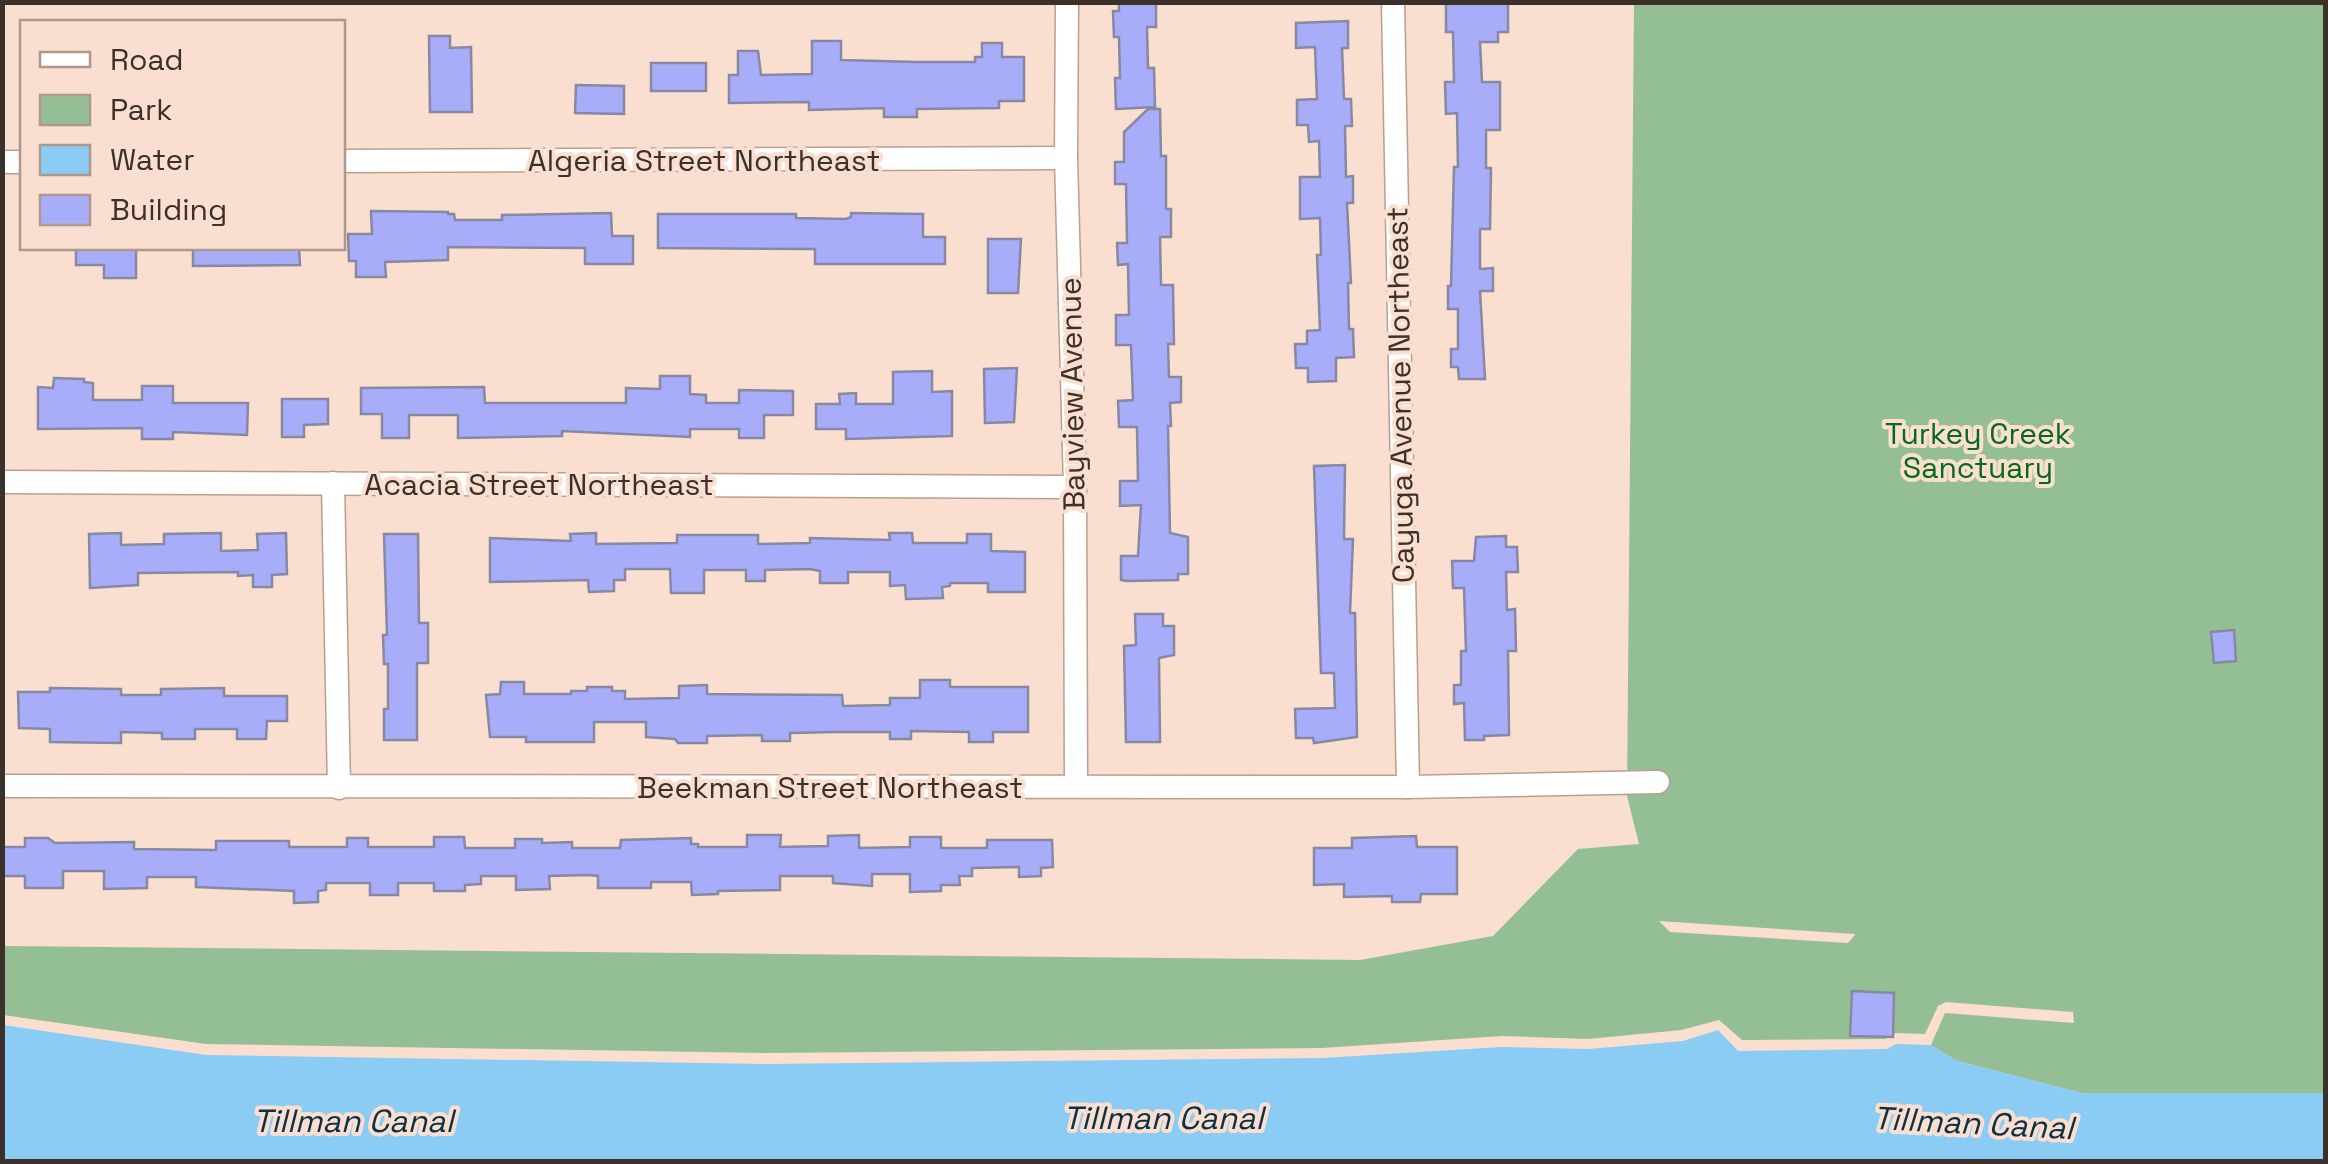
<svg xmlns="http://www.w3.org/2000/svg" width="2328" height="1164" viewBox="0 0 2328 1164" font-family="'Space Grotesk',sans-serif">
<rect width="100%" height="100%" fill="#fadecf"/>
<path fill="#94bf94" fill-rule="evenodd" d="M1634 3H2325V1093H2082L1957 1061 1931 1045 1945 1013 2074 1023 2073 1012 1946 1002 1938 1006 1925 1034 1896 1033 1885 1039 1742 1040 1719 1020 1681 1030 1588 1039 1502 1036 1322 1048 765 1053 206 1044 3 1015V946L1360 960 1493 936 1578 849 1639 844 1627 796ZM1659 921 1855 934V935L1848 943 1670 932Z"/>
<path fill="#8bccf5" d="M3 1025 206 1055 765 1064 1322 1058 1502 1047 1588 1049 1683 1041 1718 1030 1738 1051 1887 1049 1896 1044 1931 1045 1957 1061 2082 1093H2325V1161H3Z"/>
<g fill="#a8adfa" stroke="#8789a2" stroke-width="2.5">
<path d="M1119 2H1156V27H1147L1148 68H1154L1155 107 1116 109 1115 78H1120L1119 37H1114L1113 11H1119Z"/>
<path d="M1446 2H1508V32H1498V42H1480L1482 82H1500V130H1486V168H1491L1490 229H1480V269L1493 268V291H1480L1485 379H1459L1458 367H1451V349H1458V309H1448V286H1451L1454 167H1458L1457 113 1446 114 1445 82H1454L1453 32H1446Z"/>
<path d="M1348 21V48H1342L1344 99H1351L1352 126H1345L1346 177 1353 176V203H1347L1351 283H1348L1349 329H1353L1354 357 1336 358V381L1308 382V368H1296L1295 344H1307V331L1320 330 1317 255H1321L1320 218 1300 219V177H1320L1319 141 1309 142 1308 125H1297V100L1317 99 1315 47 1296 48V23Z"/>
<path d="M429 36H450V48L471 47 472 112H430Z"/>
<path d="M812 41H841V60L917 62H975V57H982V43H1002V57H1024V101H999V108L917 109V117H884V108L809 110V102L729 103V75H738V51H758L761 75 812 74Z"/>
<rect x="651" y="63" width="55" height="28"/>
<path d="M576 85 624 86V114L575 113Z"/>
<path d="M1148 109H1160L1161 156H1166V209H1171V237H1160L1161 285H1173L1174 344H1168L1169 377H1181V402L1170 403 1171 426H1168L1170 533 1188 537V574H1178V580L1126 581 1121 580V556H1138L1141 505 1120 506V481H1138L1137 427H1119L1118 401 1133 400 1131 345H1116V315H1129L1128 264 1118 265 1117 243H1127L1126 184H1115V162H1124V132Z"/>
<path d="M371 211 448 212V214H454L455 220H502V215L611 213 612 236H633V264H585V248L448 247V260L385 262 386 277H356V261H349L348 234H372Z"/>
<path d="M851 213 923 214V237H945V264H815V249L658 248V214H796V218L846 219 851 217Z"/>
<path d="M988 239H1021L1018 293H988Z"/>
<path d="M76 248H136V278H104V265H76Z"/>
<path d="M193 248H299L300 265 193 266Z"/>
<path d="M1017 368 1014 422 985 423 984 369Z"/>
<path d="M932 371V392L952 391V436L846 439V429H816V404H840L839 394 856 393V404H893V372Z"/>
<path d="M660 376H690V394L706 395V403H739V390L793 391V415H764V438H739V429H690V437L562 431V436L458 438V415H409V438H382V414H361V388L484 387 485 403H626V388L660 389Z"/>
<path d="M54 378 84 379V382L93 383V400H142V386H173V403H248L247 435 173 432V439H142V428L38 429V387L53 388Z"/>
<path d="M282 399H328V424L304 425V437H282Z"/>
<path d="M1345 465 1344 539H1353L1350 613H1355L1357 737 1314 743 1313 738H1296L1295 709 1335 708 1334 673H1321L1314 466Z"/>
<path d="M121 533V545L164 544V534L221 533V551L258 550 257 534 286 533 287 574 272 575V587H253V575L238 576V572L138 573V585L90 588 89 534Z"/>
<path d="M596 533V544L677 543V535H758V544L810 543V538L890 540 889 533H912L913 543H967V534H991V551L1025 552V592H988V583H950V586L942 587 943 598 906 599 905 585 890 586V572H848V583H820V571L810 569 765 570V581H746V570H704V593H671L670 569H625V580H614V591L589 592 588 580 490 582V538L571 541 570 534Z"/>
<path d="M384 534H418L419 623H428V663H417V740H384V709H388V664H384L383 635H387Z"/>
<path d="M1506 536V547H1517L1518 572H1506L1507 610 1515 609 1516 651H1508L1509 735 1484 736V740H1465L1464 703 1454 704V685H1461V651H1466L1464 588H1453L1452 561H1474L1476 537Z"/>
<path d="M1135 614H1163V626H1174V655L1159 658 1160 742H1126L1124 646 1136 645Z"/>
<path d="M2234 630 2236 661 2214 663 2211 632Z"/>
<path d="M920 680H950V687H1028V732H993V742H969V732L911 731V739H890V732H835L790 733V741H762V735L707 736V743H678L675 739 646 737V722H594V742H526V737H490L486 695 500 694 501 682H524V694H571V691H587V687H612V691H625V699L679 698V686L707 685V694L842 695 843 706 890 705V698H920Z"/>
<path d="M50 688 121 689V695H161V689L224 688V696H287V721H267L266 739H237V729H195V739H162V733L121 732V743L50 742V729L19 728 18 692H50Z"/>
<path d="M747 835H781L780 847 828 846V836L859 835V848L910 847V837H941V848H987V840H1052L1053 867 1041 868V876L1019 877V867L972 868V876H959L960 885H941V891L910 892V874H872V886L833 883V876H780V890L718 891V894L692 895 691 882H651V888H598V876L588 875 549 876 550 889 516 890V876H481V884L465 885V891H434V883H398V895H370V883H326V890L318 891V902L294 903V891L196 887V877H147V888L104 889V871H63V888H25V876H2V847H25V838H48L55 843 134 842V849L216 850V841H289V847H347V838H368V847H434V837H464L465 848H515V839H542V843L572 842V848H620L621 840 691 838V844H698V847H747Z"/>
<path d="M1416 836 1417 847H1457V894H1421L1420 902H1392V896L1344 897V884L1314 885V848H1352V838Z"/>
<path d="M1852 991 1894 993 1893 1037 1850 1036Z"/>
</g>
<g fill="none" stroke-linecap="round" stroke-linejoin="round">
<defs>
<g id="minor">
<path d="M1067 2 1066 158 1075 487 1076 786"/>
<path d="M1393 2 1408 787"/>
<path d="M342 161 1066 158"/>
<path d="M2 162H22"/>
<path d="M2 482 1075 487"/>
<path d="M333 483 339 788"/>
<path d="M2 786 1408 787 1658 782"/>
</g>
</defs>
<use href="#minor" stroke="#b99f90" stroke-width="25"/>
<use href="#minor" stroke="#fff" stroke-width="22"/>
</g>
<g text-anchor="middle" dominant-baseline="central" stroke-width="8" stroke-linejoin="round" paint-order="stroke">
<g font-size="30" fill="#3b302a" stroke="#fadecf">
<text x="704" y="160">Algeria Street Northeast</text>
<text transform="translate(1072 394) rotate(-91)">Bayview Avenue</text>
<text transform="translate(1400 395) rotate(-91)">Cayuga Avenue Northeast</text>
<text x="539" y="484">Acacia Street Northeast</text>
<text x="830" y="787">Beekman Street Northeast</text>
</g>
<g font-size="30" fill="#056a1c" stroke="#fadecf">
<text x="1978" y="433">Turkey Creek<tspan x="1978" dy="34">Sanctuary</tspan></text>
</g>
<g font-size="32" font-style="italic" fill="#0b3146" stroke="#fadecf">
<text x="1163" y="1118">Tillman Canal</text>
<text x="353" y="1121">Tillman Canal</text>
<text transform="translate(1973 1123) rotate(3)">Tillman Canal</text>
</g>
</g>
<rect width="2328" height="1164" fill="none" stroke="#3b302a" stroke-width="10"/>
<rect x="20" y="20" width="325" height="230" fill="#fadecf" stroke="#ae988d" stroke-width="2.5"/>
<rect x="40" y="52" width="50" height="15" fill="#ffffff" stroke="#ae988d" stroke-width="2.5"/>
<text x="110" y="70" font-size="30" fill="#3b302a">Road</text>
<rect x="40" y="95" width="50" height="30" fill="#94bf94" stroke="#ae988d" stroke-width="2.5"/>
<text x="110" y="120" font-size="30" fill="#3b302a">Park</text>
<rect x="40" y="145" width="50" height="30" fill="#8bccf5" stroke="#ae988d" stroke-width="2.5"/>
<text x="110" y="170" font-size="30" fill="#3b302a">Water</text>
<rect x="40" y="195" width="50" height="30" fill="#a8adfa" stroke="#ae988d" stroke-width="2.5"/>
<text x="110" y="220" font-size="30" fill="#3b302a">Building</text>
</svg>
